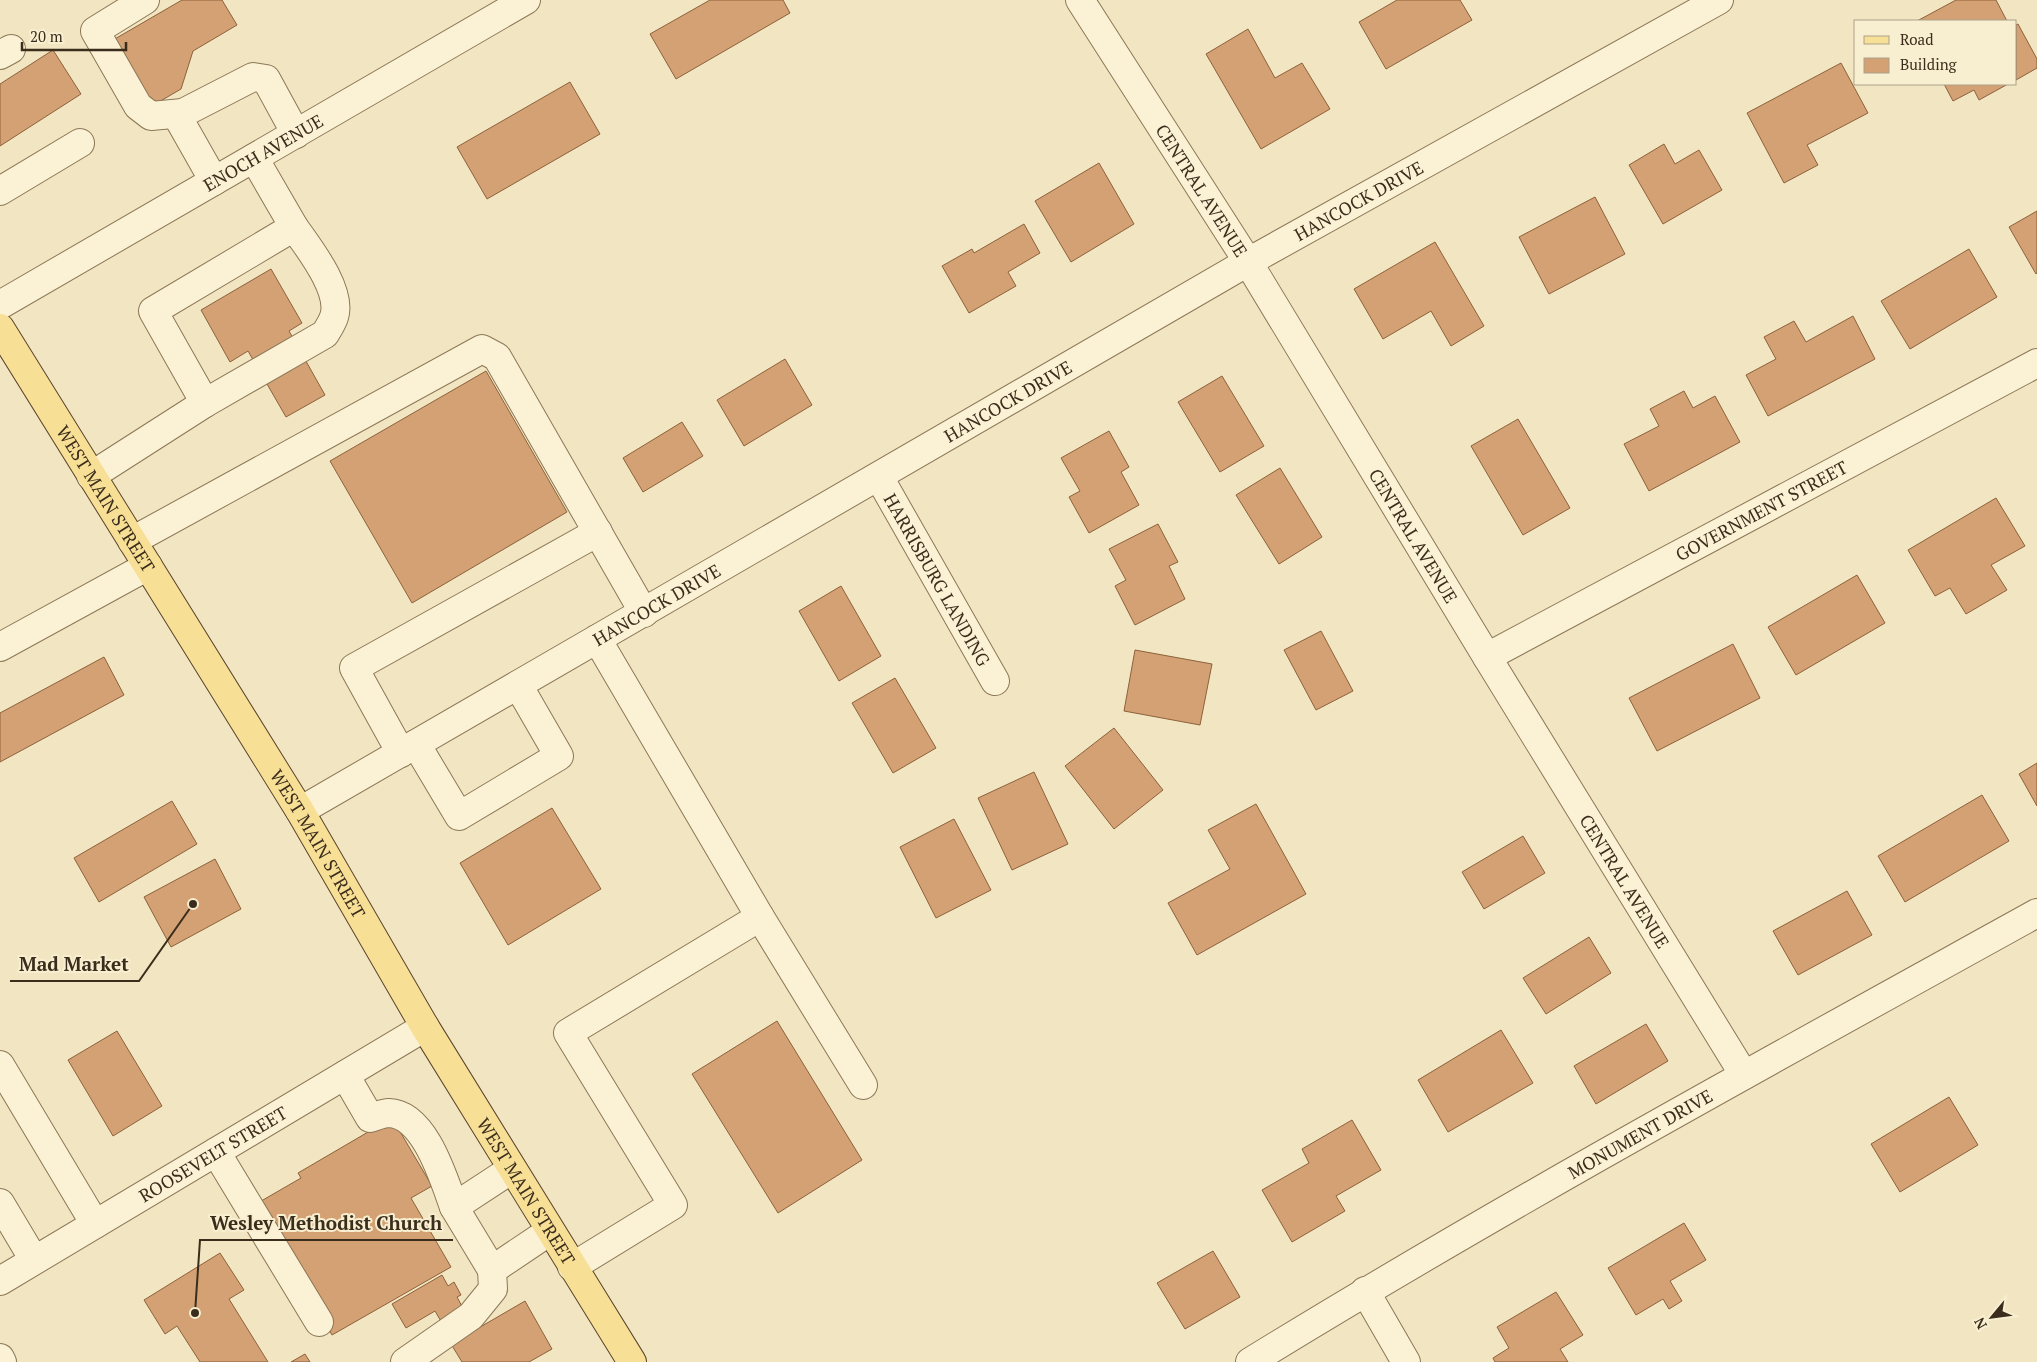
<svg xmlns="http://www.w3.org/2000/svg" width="2037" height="1362" viewBox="0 0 2037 1362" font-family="'PT Serif',serif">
<rect width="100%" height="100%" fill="#f1e6c1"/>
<g fill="#d3a174" stroke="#8d613b">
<path d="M182 0H222L237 25 193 51 181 89 152 106 113 40Z"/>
<path d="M710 0H783L790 13 676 79 650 34Z"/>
<path d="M1397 0H1460L1472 20 1386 69 1359 22Z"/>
<path d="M1956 0H1996L2007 21H1917Z"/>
<path d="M2018 24 2037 59V68L2016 80V25Z"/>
<path d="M1248 29 1275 78 1302 63 1330 109 1261 149 1206 54Z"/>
<path d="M53 50 81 94 0 146V84Z"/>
<path d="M1841 63 1868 113 1807 145 1818 165 1784 183 1747 113Z"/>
<path d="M570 82 600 134 487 199 457 147Z"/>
<path d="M1944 84H2008L1979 100 1974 90 1953 101Z"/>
<path d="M1664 144 1675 164 1699 150 1722 190 1663 224 1629 165Z"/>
<path d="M1099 163 1134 224 1071 262 1035 201Z"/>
<path d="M1595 197 1625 254 1549 294 1519 237Z"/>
<path d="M2037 211V273L2036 274 2009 227Z"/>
<path d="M1024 224 1040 253 1008 272 1016 286 969 313 942 266 972 249 974 253Z"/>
<path d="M1435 242 1484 326 1451 346 1431 311 1383 339 1354 289Z"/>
<path d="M1969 249 1997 297 1910 349 1881 301Z"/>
<path d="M271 269 302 323 289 331 325 395 286 417 248 351 230 362 201 310Z"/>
<path d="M1853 316 1875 359 1768 416 1746 375 1776 359 1764 337 1794 321 1806 342Z"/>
<path d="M785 359 812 405 744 446 717 400Z"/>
<path d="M486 371 567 512 412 603 330 461Z"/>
<path d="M1222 376 1264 446 1220 472 1178 402Z"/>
<path d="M1684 391 1693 408 1715 396 1740 442 1649 491 1624 444 1659 426 1650 409Z"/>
<path d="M1518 419 1570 508 1523 535 1471 446Z"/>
<path d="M682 422 703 456 643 492 623 458Z"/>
<path d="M1109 431 1129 467 1121 472 1139 505 1089 533 1069 497 1080 491 1061 458Z"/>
<path d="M1280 468 1322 537 1279 564 1236 495Z"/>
<path d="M1996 498 2025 546 1991 565 2007 590 1966 614 1950 588 1935 596 1908 550Z"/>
<path d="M1158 524 1178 562 1169 566 1185 599 1135 625 1115 586 1126 580 1109 549Z"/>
<path d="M1857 575 1885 623 1796 675 1768 627Z"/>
<path d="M841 586 881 656 839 681 799 611Z"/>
<path d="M1321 631 1353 691 1316 710 1284 650Z"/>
<path d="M1733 644 1760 698 1657 751 1629 698Z"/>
<path d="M1135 650 1212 664 1200 725 1124 711Z"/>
<path d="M104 657 124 695 0 762V713Z"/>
<path d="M895 678 936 748 893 773 852 703Z"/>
<path d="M1114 728 1163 790 1114 829 1065 766Z"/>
<path d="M2037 763V806L2019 774Z"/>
<path d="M1034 772 1068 844 1012 870 978 798Z"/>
<path d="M1982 795 2009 841 1905 902 1878 856Z"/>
<path d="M172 801 197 844 99 902 74 858Z"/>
<path d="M1256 804 1306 894 1197 955 1168 903 1230 869 1208 830Z"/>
<path d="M552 808 601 889 508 945 460 863Z"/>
<path d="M954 819 991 890 936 918 900 847Z"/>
<path d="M1523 836 1545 873 1484 909 1462 872Z"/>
<path d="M215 859 241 909 171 947 144 897Z"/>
<path d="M1847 891 1872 935 1798 975 1773 931Z"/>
<path d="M1589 937 1611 973 1546 1014 1523 978Z"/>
<path d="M777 1021 862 1160 778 1213 692 1074Z"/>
<path d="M1646 1024 1668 1061 1596 1104 1574 1066Z"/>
<path d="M1501 1030 1533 1083 1448 1132 1418 1080Z"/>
<path d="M117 1031 162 1106 113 1136 68 1060Z"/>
<path d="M1949 1097 1978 1145 1900 1192 1871 1144Z"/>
<path d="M392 1118 432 1186 411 1198 451 1267 332 1335 256 1204 301 1178 298 1173Z"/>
<path d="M1352 1120 1381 1170 1336 1196 1345 1211 1292 1242 1262 1190 1309 1163 1302 1149Z"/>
<path d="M1684 1223 1706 1260 1670 1281 1682 1301 1669 1309 1663 1299 1636 1315 1608 1268Z"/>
<path d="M1213 1251 1240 1297 1185 1329 1157 1283Z"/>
<path d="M220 1253 244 1290 229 1299 268 1362H200L177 1326 165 1334 144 1300Z"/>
<path d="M442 1275 448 1286 454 1282 461 1295 457 1297 464 1310 442 1323 435 1311 406 1328 392 1304Z"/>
<path d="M1556 1292 1583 1335 1560 1349 1568 1362H1495L1493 1358 1509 1348 1497 1327Z"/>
<path d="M525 1301 552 1349 529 1362H462L451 1344Z"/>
<path d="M305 1354 310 1362H291Z"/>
</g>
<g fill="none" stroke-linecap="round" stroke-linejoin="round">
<defs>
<g id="minor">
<path d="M145 0 95 31 138 106 151 116 183 113"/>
<path id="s1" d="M1080 0 1248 262 1487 657 1744 1075"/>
<path d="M0 55 11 49"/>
<path d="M214 181 180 121 183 113 253 77 266 79 296 134"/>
<path d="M0 191 80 143"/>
<path id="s2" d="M0 305 526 0"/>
<path d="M205 403 325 334C328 329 332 323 334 317 343 291 308 247 294 227"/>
<path d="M91 476 205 403 153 311 294 227 254 158"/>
<path id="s3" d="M879 477 995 681"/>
<path d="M132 541 482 349 497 357 644 613"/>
<path d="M0 647 148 566"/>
<path id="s4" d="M1487 657 2037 363"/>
<path d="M416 744 459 816 559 756 518 685"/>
<path d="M401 753 354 668 598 532"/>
<path id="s5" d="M300 811 1248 262 1719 0"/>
<path d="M760 917 863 1085"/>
<path d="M0 1065 95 1224"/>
<path d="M345 1075 370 1118C376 1116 383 1113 389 1113 425 1114 444 1180 454 1207"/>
<path d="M216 1152 319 1322"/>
<path d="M0 1203 34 1260"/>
<path d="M572 1267 673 1205 568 1033 760 917 597 639"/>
<path d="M492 1270 454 1207 512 1169"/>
<path id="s6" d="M0 1281 425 1027"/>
<path d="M1365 1291 1406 1362"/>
<path d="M0 1358 2 1362"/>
<path d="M405 1362 471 1316 493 1289 492 1270 550 1231"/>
<path id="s7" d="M1250 1362C1507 1204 1773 1059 2037 913"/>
</g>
<g id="major">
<path id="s8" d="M0 328 300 811 425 1027 632 1362"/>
</g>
</defs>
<use href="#minor" stroke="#8c7757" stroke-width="30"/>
<use href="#major" stroke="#5a442c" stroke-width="30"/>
<use href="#minor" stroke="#fbf2d5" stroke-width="28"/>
<use href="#major" stroke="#f8df96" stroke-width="28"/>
</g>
<g text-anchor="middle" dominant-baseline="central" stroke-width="4" stroke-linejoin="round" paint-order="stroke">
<g font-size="18" fill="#3b2d1c" stroke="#f8efd1">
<text stroke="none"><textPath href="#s2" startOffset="304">ENOCH AVENUE</textPath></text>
<text stroke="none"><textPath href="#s1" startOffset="226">CENTRAL AVENUE</textPath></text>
<text stroke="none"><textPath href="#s5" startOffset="1222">HANCOCK DRIVE</textPath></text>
<text stroke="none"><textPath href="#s5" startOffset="818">HANCOCK DRIVE</textPath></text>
<text stroke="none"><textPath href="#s8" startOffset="201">WEST MAIN STREET</textPath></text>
<text stroke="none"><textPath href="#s4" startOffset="311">GOVERNMENT STREET</textPath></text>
<text stroke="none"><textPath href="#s1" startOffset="631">CENTRAL AVENUE</textPath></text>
<text stroke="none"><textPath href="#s3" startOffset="118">HARRISBURG LANDING</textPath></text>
<text stroke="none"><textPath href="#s5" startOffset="412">HANCOCK DRIVE</textPath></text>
<text stroke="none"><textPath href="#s8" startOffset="606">WEST MAIN STREET</textPath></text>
<text stroke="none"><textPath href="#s1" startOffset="1036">CENTRAL AVENUE</textPath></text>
<text stroke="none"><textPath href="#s7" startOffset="452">MONUMENT DRIVE</textPath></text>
<text stroke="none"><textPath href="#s6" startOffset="248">ROOSEVELT STREET</textPath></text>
<text stroke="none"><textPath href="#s8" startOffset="1011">WEST MAIN STREET</textPath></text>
</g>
</g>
<path fill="none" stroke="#3b2d1c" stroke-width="2" d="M193 904L139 981H10M195 1313L200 1240H453"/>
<g fill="#3b2d1c" stroke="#f8efd1" stroke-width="2">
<circle cx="193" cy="904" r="5"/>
<circle cx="195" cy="1313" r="5"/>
</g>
<g font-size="19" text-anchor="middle" font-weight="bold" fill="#3b2d1c" stroke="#f8efd1" stroke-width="4" stroke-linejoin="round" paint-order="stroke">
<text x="74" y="971">Mad Market</text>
<text x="326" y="1230">Wesley Methodist Church</text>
</g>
<rect x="1854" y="20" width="162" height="65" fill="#f8efd1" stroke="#aca189"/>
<rect x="1864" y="36" width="25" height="8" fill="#f8df96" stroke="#aca189"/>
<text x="1900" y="45" font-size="15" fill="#3b2d1c">Road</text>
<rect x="1864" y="58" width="25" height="15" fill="#d3a174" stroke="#aca189"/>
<text x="1900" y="70" font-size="15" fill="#3b2d1c">Building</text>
<g transform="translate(1992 1317) rotate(241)" stroke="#f8efd1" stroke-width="4" paint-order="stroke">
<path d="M0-4L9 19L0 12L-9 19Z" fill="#3b2d1c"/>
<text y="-8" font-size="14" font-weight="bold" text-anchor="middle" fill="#3b2d1c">N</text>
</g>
<path d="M22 42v8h104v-8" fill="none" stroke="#3b2d1c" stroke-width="2.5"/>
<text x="30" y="42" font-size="15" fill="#3b2d1c" stroke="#f8efd1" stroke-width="4" paint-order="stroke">20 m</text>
</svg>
